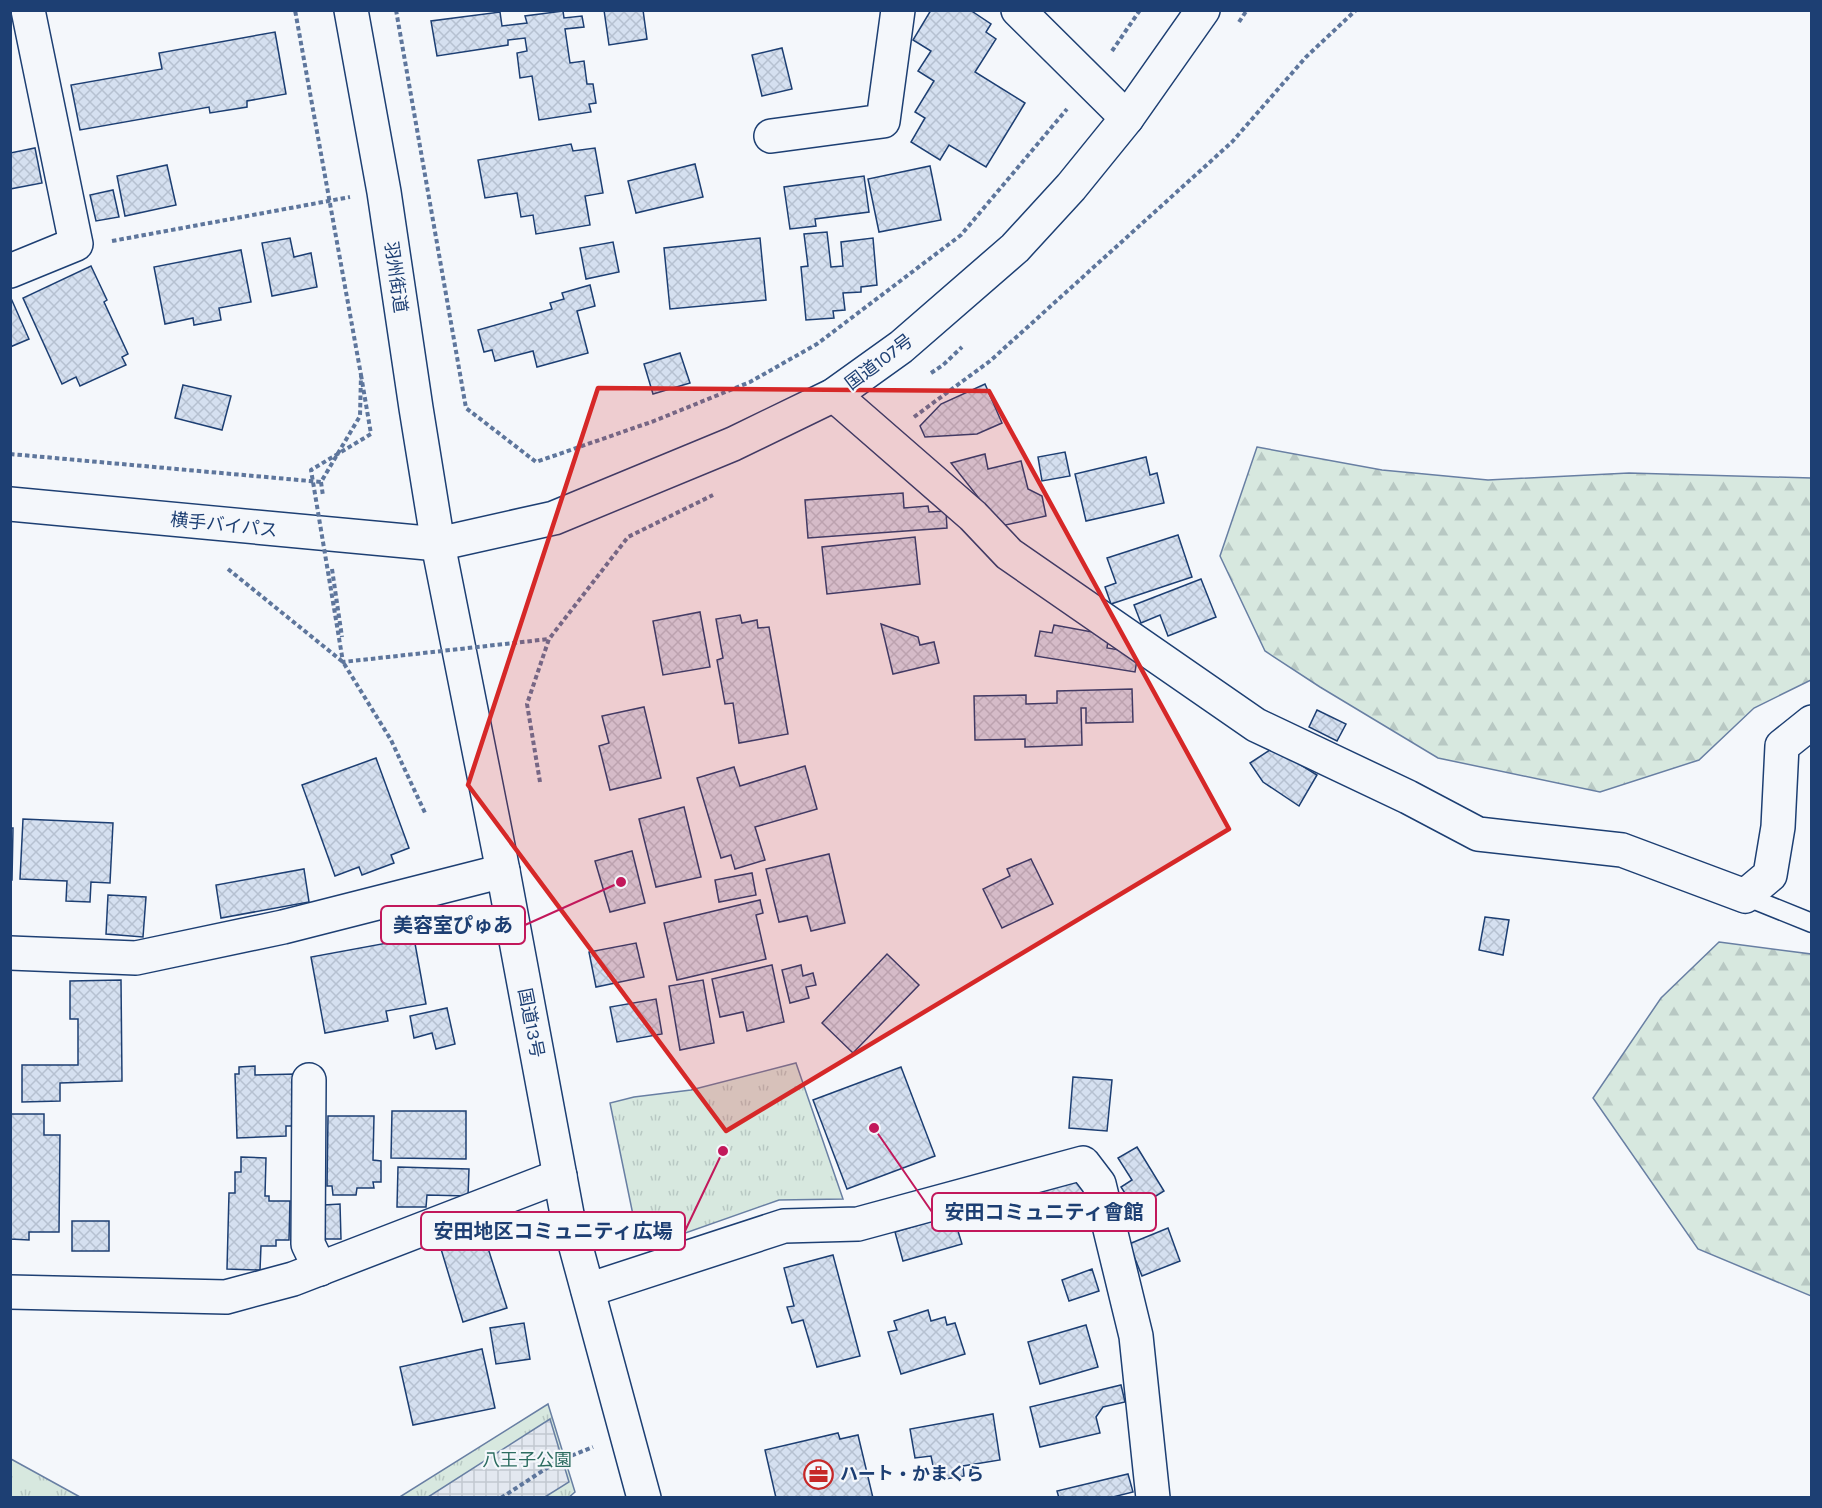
<svg xmlns="http://www.w3.org/2000/svg" width="1822" height="1508" viewBox="0 0 1822 1508" font-family="Karla,'Noto Sans JP',sans-serif">
<defs>
<pattern id="forest-firs" width="22" height="20" patternUnits="userSpaceOnUse" patternTransform="scale(1.5)"><rect width="22" height="20" fill="#d7e8df"/><path d="M5 1l3.5 6h-7zM16 11l3.5 6h-7z" fill="#b8c8c3"/></pattern>
<pattern id="park-tufts" width="24" height="20" patternUnits="userSpaceOnUse" patternTransform="scale(1.5)"><rect width="24" height="20" fill="#d7e8df"/><path d="M3 7l-1-3M5 7V3M7 7l1-3M15 17l-1-3M17 17v-4M19 17l1-3" fill="none" stroke="#b8c8c3"/></pattern>
<pattern id="plaza-grid" width="8" height="8" patternUnits="userSpaceOnUse" patternTransform="scale(1.5)"><rect width="8" height="8" fill="#e3e8f0"/><path d="M0 4h8M4 0v8" fill="none" stroke="#c2c8d1"/></pattern>
<pattern id="building-cross-hatch" width="8" height="8" patternUnits="userSpaceOnUse" patternTransform="scale(1.5)"><rect width="8" height="8" fill="#d5e0f0"/><path d="M0 0l8 8M0 8l8-8" fill="none" stroke="#b6c1d1"/></pattern>
</defs>
<rect width="100%" height="100%" fill="#f4f7fb"/>
<g fill="url(#forest-firs)" stroke="#687fa3" stroke-width="1.5">
<path d="M1257 447 1382 470 1488 480 1629 473 1811 478V680L1754 708 1699 760 1600 792 1438 758 1320 687 1265 651 1220 556Z"/>
<path d="M1719 942 1811 954V1296L1698 1249 1593 1098 1661 998Z"/>
</g>
<g fill="url(#park-tufts)" stroke="#687fa3" stroke-width="1.5">
<path d="M796 1063 843 1199 779 1200 640 1249 610 1103 634 1097 691 1090Z"/>
<path d="M548 1404 575 1492 568 1498H398Z"/>
<path d="M11 1459 80 1497H11Z"/>
</g>
<path fill="url(#plaza-grid)" stroke="#687fa3" stroke-width="1.5" d="M550 1419 569 1482 545 1497H428Z"/>
<g fill="url(#building-cross-hatch)" stroke="#1d3f73" stroke-width="1.5">
<path d="M604 10H643L647 39 609 45Z"/>
<path d="M931 10H970L991 24 986 32 996 39 975 72 1025 103 986 167 949 145 940 160 911 142 925 118 915 112 934 81 918 71 931 51 913 40Z"/>
<path d="M563 11 564 18 582 16 584 27 565 29 570 63 584 61 587 84H593L596 103 589 104 591 112 539 120 532 76 520 78 517 53 527 51 525 38 508 40V45L437 56 431 21 500 12 502 26 527 23 525 16Z"/>
<path d="M275 32 286 94 247 101V107L210 113 209 107 80 130 71 85 162 69 159 53Z"/>
<path d="M782 48 792 89 762 96 752 55Z"/>
<path d="M571 144 573 151 595 148 603 193 585 196 590 225 536 234 533 215 521 217 517 193 485 198 478 160Z"/>
<path d="M35 148 42 183 10 189V153Z"/>
<path d="M695 164 703 197 636 213 628 181Z"/>
<path d="M167 165 176 205 125 216 117 176Z"/>
<path d="M930 166 941 220 879 232 868 179Z"/>
<path d="M864 176 869 212 815 219 816 226 790 229 784 187Z"/>
<path d="M113 190 119 217 96 221 90 195Z"/>
<path d="M827 232 831 267 843 266 841 242 873 238 877 285 861 287V292L843 293 845 310 833 311 834 318 806 320 801 267 808 266 804 234Z"/>
<path d="M290 238 294 257 311 253 317 287 272 296 262 243Z"/>
<path d="M760 238 766 300 670 309 664 248Z"/>
<path d="M613 242 619 272 586 279 580 248Z"/>
<path d="M241 250 251 302 219 308 221 320 194 325 193 318 165 324 154 267Z"/>
<path d="M91 266 107 300 104 302 128 354 122 357 126 365 80 386 76 377 62 384 23 298Z"/>
<path d="M590 285 595 306 577 311 588 353 537 367 533 351 495 361 492 350 484 352 478 330 552 309 550 303 564 299 562 293Z"/>
<path d="M10 296 29 339 10 347Z"/>
<path d="M680 353 690 383 653 394 644 364Z"/>
<path d="M985 384 1002 423 977 434 925 437 920 426 941 404Z"/>
<path d="M183 385 231 396 222 430 175 418Z"/>
<path d="M1065 452 1070 476 1042 481 1038 457Z"/>
<path d="M985 454 988 469 1021 461 1028 489 1042 496 1046 516 1001 526 951 463Z"/>
<path d="M1146 457 1150 475 1157 473 1164 503 1086 521 1075 474Z"/>
<path d="M903 493 904 508 928 506 929 512 946 511 947 528 808 538 805 500Z"/>
<path d="M1178 535 1192 577 1111 604 1105 587 1116 583 1107 558Z"/>
<path d="M915 537 920 584 827 594 822 547Z"/>
<path d="M1201 579 1216 617 1168 636 1160 615 1141 623 1134 605Z"/>
<path d="M700 612 710 667 663 675 653 621Z"/>
<path d="M740 615 742 623 757 620 758 628 769 627 788 734 739 743 733 703 725 704 717 660 723 658 716 619Z"/>
<path d="M881 624 918 637 920 645 934 642 939 663 893 674Z"/>
<path d="M1054 625 1109 635 1107 648 1138 653 1135 672 1035 656 1040 631 1052 633Z"/>
<path d="M1132 689 1133 722 1086 723V708H1081L1082 745 1025 747V739L975 740 974 696 1026 695V704L1057 703V691Z"/>
<path d="M644 707 661 778 610 790 599 746 609 743 602 716Z"/>
<path d="M1317 710 1346 724 1337 741 1309 727Z"/>
<path d="M1273 748 1317 775 1299 806 1263 782 1250 763Z"/>
<path d="M376 758 409 848 391 855 394 863 362 875 359 867 335 876 302 785Z"/>
<path d="M805 766 817 809 755 827 765 860 735 869 731 855 721 858 697 778 734 767 740 786Z"/>
<path d="M684 807 701 877 656 887 639 819Z"/>
<path d="M23 819 113 823 110 883 91 882 90 902 66 901 67 881 20 879Z"/>
<path d="M10 828H13L12 880H10Z"/>
<path d="M632 851 645 903 610 912 595 861Z"/>
<path d="M829 854 845 923 811 931 807 916 779 922 766 869Z"/>
<path d="M1031 859 1053 904 1002 928 983 889 1010 876 1007 869Z"/>
<path d="M304 869 309 902 221 918 216 885Z"/>
<path d="M752 873 756 895 719 902 715 880Z"/>
<path d="M108 895 146 897 143 937 106 934Z"/>
<path d="M760 900 763 913 756 915 766 959 677 980 664 923Z"/>
<path d="M1485 917 1509 920 1503 955 1479 950Z"/>
<path d="M414 938 426 1004 386 1011 388 1021 325 1033 311 957Z"/>
<path d="M636 943 644 977 596 987 589 952Z"/>
<path d="M887 954 919 985 853 1053 822 1023Z"/>
<path d="M772 965 784 1022 747 1031 743 1012 720 1017 712 979Z"/>
<path d="M801 965 803 976 813 973 816 985 806 987 809 998 790 1003 782 970Z"/>
<path d="M121 980 122 1081 60 1083V1101L22 1102V1065H78V1019H70V981Z"/>
<path d="M703 980 714 1043 680 1050 669 986Z"/>
<path d="M656 999 662 1034 617 1042 610 1007Z"/>
<path d="M447 1008 455 1044 436 1049 432 1033 414 1038 410 1016Z"/>
<path d="M255 1066V1075L295 1074 297 1126H286V1136L237 1138 235 1074H239V1067Z"/>
<path d="M901 1067 935 1156 847 1189 813 1100Z"/>
<path d="M1073 1077 1112 1080 1107 1131 1069 1128Z"/>
<path d="M392 1111H466V1159L391 1158Z"/>
<path d="M11 1114H44V1135H60L59 1232H29V1240L10 1239Z"/>
<path d="M328 1116H374L373 1160 381 1161V1182H373L374 1188H357L356 1195H333L332 1186H327Z"/>
<path d="M1137 1147 1164 1191 1135 1209 1121 1187 1132 1180 1118 1158Z"/>
<path d="M241 1157 266 1158 265 1196H269V1201H290L289 1240H276V1246H261L260 1270 227 1269 229 1193H235V1172H241Z"/>
<path d="M398 1167 469 1169 468 1196 427 1195 426 1207H397Z"/>
<path d="M1083 1179 1089 1204 991 1227 985 1203Z"/>
<path d="M340 1204 341 1239H325L324 1205Z"/>
<path d="M953 1215 962 1244 903 1261 895 1232Z"/>
<rect x="72" y="1221" width="37" height="30"/>
<path d="M481 1226 507 1308 463 1322 438 1239Z"/>
<path d="M1168 1228 1180 1261 1142 1276 1129 1244Z"/>
<path d="M833 1255 860 1356 817 1367 803 1320 792 1323 787 1307 794 1306 784 1268Z"/>
<path d="M1092 1269 1099 1291 1069 1301 1062 1280Z"/>
<path d="M928 1310 931 1321 945 1317 947 1325 955 1323 965 1354 901 1374 888 1332 897 1330 894 1321Z"/>
<path d="M524 1323 530 1359 496 1364 490 1328Z"/>
<path d="M1086 1325 1098 1367 1040 1384 1028 1342Z"/>
<path d="M482 1349 495 1408 413 1425 400 1367Z"/>
<path d="M1121 1385 1125 1402 1103 1407 1096 1417 1100 1433 1040 1447 1030 1407Z"/>
<path d="M993 1414 1000 1460 963 1466 964 1476 940 1480 939 1474 935 1475 931 1456 915 1458 910 1429Z"/>
<path d="M838 1433 840 1439 858 1435 873 1498H776L765 1450Z"/>
<path d="M1128 1474 1133 1492 1109 1498H1059L1057 1491Z"/>
</g>
<g fill="none" stroke-linecap="round" stroke-linejoin="round">
<defs>
<path id="lane" d="M1745 896 1812 923"/>
<g id="street">
<path d="M1018 10 1127 118"/>
<path d="M771 136 883 121 898 10"/>
<path d="M10 271 76 244 28 10"/>
<path d="M834 395 973 516 1009 554 1256 725 1408 797 1478 834 1622 850 1745 896 1770 875 1778 827 1782 746 1812 722"/>
<path d="M10 953 136 958 283 927 503 871"/>
<path d="M309 1080 308 1244 320 1269"/>
<path d="M588 1290 784 1226 858 1224 1083 1163 1099 1184 1136 1336 1153 1498"/>
<path d="M10 1292 226 1297 293 1279 560 1176"/>
</g>
<path id="secondary" d="M351 10 384 192 416 408 438 544"/>
<g id="highway">
<path d="M10 504 438 544 554 518 733 444 834 395 901 347 1015 248 1071 187 1127 118 1203 10"/>
<path d="M438 544 503 871 567 1214 644 1498"/>
</g>
</defs>
<use href="#lane" stroke="#1d3f73" stroke-width="21"/>
<use href="#street" stroke="#1d3f73" stroke-width="36"/>
<use href="#secondary" stroke="#1d3f73" stroke-width="36"/>
<use href="#highway" stroke="#1d3f73" stroke-width="36"/>
<g stroke="#5e769c" stroke-width="4" stroke-dasharray="4.5 3" stroke-linecap="butt">
<path d="M396 10 466 408 536 462 654 421 750 382 817 344 961 235 1067 109"/>
<path d="M1239 22 1247 10"/>
<path d="M1112 51 1140 10"/>
<path d="M112 241 350 197"/>
<path d="M931 373 943 365 962 347"/>
<path d="M914 417 990 361 1232 142 1306 57 1356 10"/>
<path d="M10 454 321 482 360 416 361 375 295 10"/>
<path d="M321 482 323 496"/>
<path d="M228 569 343 662 391 740 426 815"/>
<path d="M332 569 342 637"/>
<path d="M540 782 527 704 549 639 628 537 713 495"/>
<path d="M501 1498 556 1462 593 1447"/>
</g>
<use href="#lane" stroke="#f4f7fb" stroke-width="18"/>
<use href="#street" stroke="#f4f7fb" stroke-width="33"/>
<use href="#secondary" stroke="#f4f7fb" stroke-width="33"/>
<use href="#highway" stroke="#f4f7fb" stroke-width="33"/>
<path stroke="#5e769c" stroke-width="4" stroke-dasharray="4.5 3" stroke-linecap="butt" d="M361 375 371 434 311 470 343 662 549 639"/>
</g>
<path fill="#d62828" fill-opacity="0.2" stroke="#d62828" stroke-width="4.5" stroke-linejoin="round" d="M598 388 989 391 1229 829 726 1131 468 785Z"/>
<defs>
<symbol id="office-ring" viewBox="-11 -11 22 22"><circle r="9.5" fill="#f4f7fb" stroke="#c62828" stroke-width="1.5"/><path d="M-6-3h4V-5.5h4V-3h4V5H-6ZM-1-4.5V-3h2v-1.5ZM-6 0V1H6V0Z" fill="#c62828"/></symbol>
</defs>
<g fill-rule="evenodd">
<use href="#office-ring" x="802" y="1458" width="33" height="33"/>
</g>
<g text-anchor="middle" dominant-baseline="central" stroke-width="4.5" stroke-linejoin="round" paint-order="stroke">
<g font-size="18" fill="#1d3f73" stroke="#f4f7fb">
<text transform="translate(396 277) rotate(82)">羽州街道</text>
<text transform="translate(879 362) rotate(-37)">国道107号</text>
<text transform="translate(224 525) rotate(6)">横手バイパス</text>
<text transform="translate(531 1023) rotate(79)">国道13号</text>
</g>
<g font-size="18" fill="#2c6c60" stroke="#f4f7fb">
<text x="527" y="1460">八王子公園</text>
</g>
<g font-size="18" font-weight="bold" fill="#1d3f73" stroke="#f4f7fb" text-anchor="start">
<text x="840" y="1474">ハート・かまくら</text>
</g>
</g>
<path fill="none" stroke="#c2185b" stroke-width="2" d="M621 882L525 925M874 1128L932 1212M723 1151L685 1231"/>
<g fill="#c2185b" stroke="#f4f7fb" stroke-width="2">
<circle cx="621" cy="882" r="6"/>
<circle cx="874" cy="1128" r="6"/>
<circle cx="723" cy="1151" r="6"/>
</g>
<g fill="#f4f7fb" stroke="#c2185b" stroke-width="2">
<rect x="381" y="906" width="144" height="38" rx="6"/>
<rect x="932" y="1193" width="224" height="38" rx="6"/>
<rect x="421" y="1212" width="264" height="38" rx="6"/>
</g>
<g font-size="20" text-anchor="middle" font-weight="bold" fill="#1d3f73">
<text x="453" y="932">美容室ぴゅあ</text>
<text x="1044" y="1219">安田コミュニティ會館</text>
<text x="553" y="1238">安田地区コミュニティ広場</text>
</g>
<rect width="1822" height="1508" fill="none" stroke="#1d3f73" stroke-width="24"/>
</svg>
